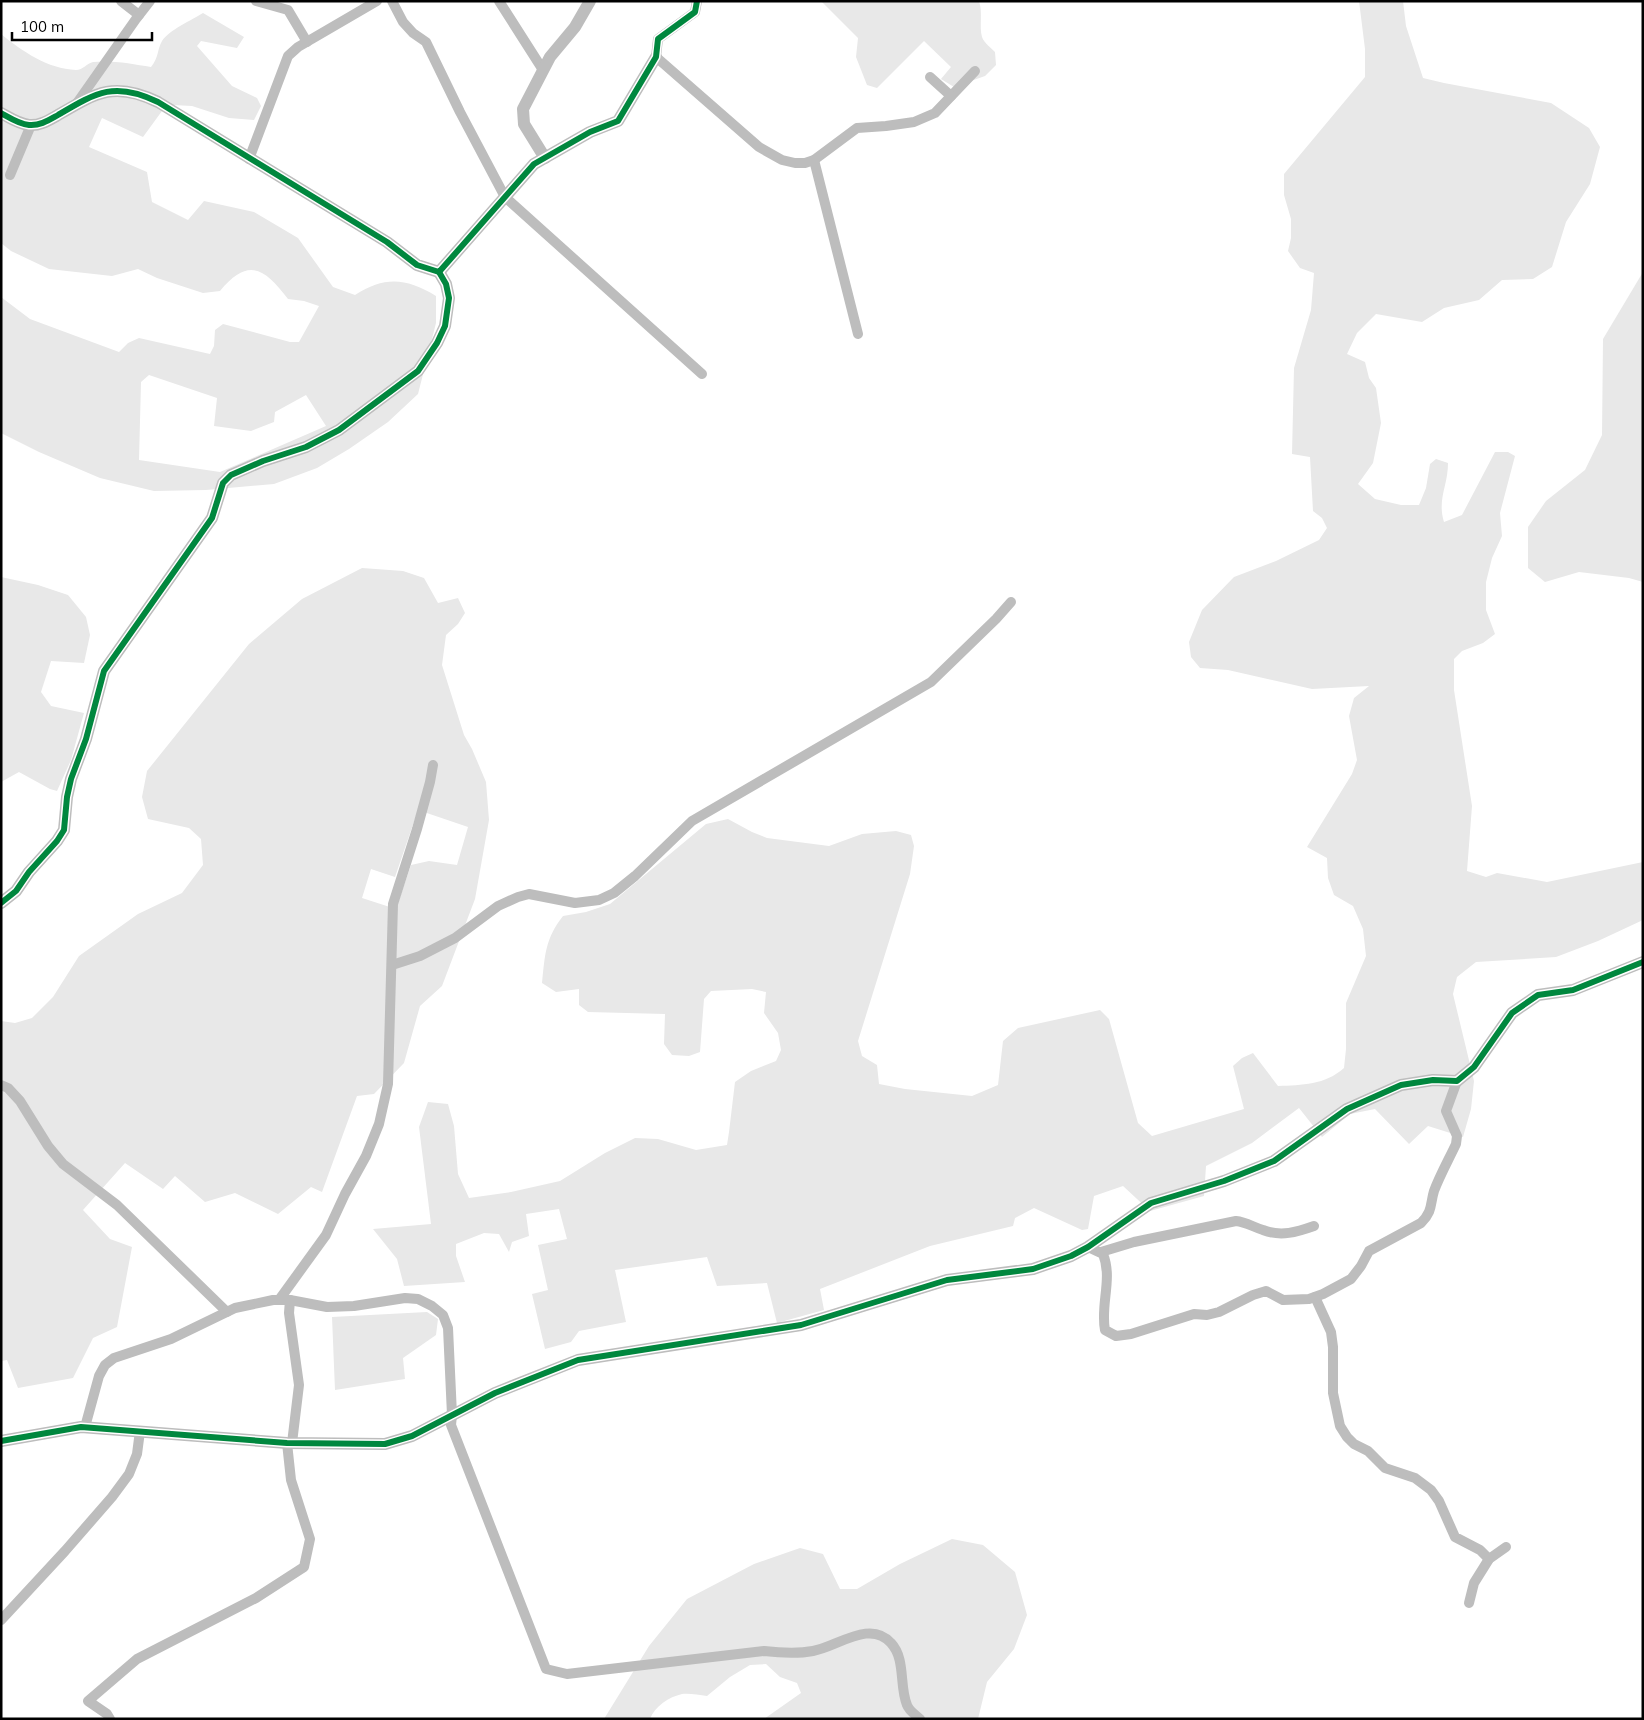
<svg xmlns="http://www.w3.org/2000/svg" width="1644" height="1720" viewBox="0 0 1644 1720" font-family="Mulish,sans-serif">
<rect width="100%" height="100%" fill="#fff"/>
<g fill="#e8e8e8" fill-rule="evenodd">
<path d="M821 1H979C983 13 979 26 982 37 984 43 991 48 995 52L996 65 985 76 954 87 941 79 951 67 924 41 877 88 867 85 856 57 858 38Z"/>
<path d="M1359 1H1403L1406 26 1423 78 1444 83 1551 103 1589 128 1600 147 1590 184 1566 222 1552 267 1533 279 1502 280 1479 300 1444 308 1422 322 1376 314 1357 333 1347 354 1365 362 1369 378 1376 388 1381 423 1373 463 1358 484 1375 499 1401 505H1419L1426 488 1430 464 1436 459 1448 463C1448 486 1437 499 1444 522L1462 515 1495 452H1508L1515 456 1500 513 1502 536 1492 558 1486 582V610L1495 634 1483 643 1462 651 1454 659V690L1472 806 1467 871 1486 877 1497 873 1547 882 1643 862V920L1598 941 1556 957 1476 962 1457 977 1453 994 1474 1081 1471 1109 1463 1137 1428 1126 1409 1144 1375 1109 1350 1114 1322 1137 1299 1108 1252 1143 1206 1166 1204 1196 1150 1211 1123 1186 1094 1196 1088 1229 1082 1230 1034 1208 1015 1218 1013 1226 930 1246 820 1289 824 1310 777 1323 767 1283 717 1286 707 1257 615 1270 626 1322 579 1331 571 1342 545 1349 532 1294 548 1290 538 1245 567 1239 559 1209 526 1214 529 1236 512 1242 509 1252 499 1234 484 1233 456 1244V1256L465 1282 404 1286 397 1259 373 1229 431 1224 419 1127 428 1102 448 1104 454 1126 458 1174 469 1198 511 1192 560 1181 605 1153 635 1138 658 1139 696 1150 727 1145 729 1132 735 1082 751 1071 776 1061 781 1050 778 1033 764 1013 766 992 752 989 711 991 704 999 700 1052 689 1056 672 1055 664 1044 665 1014 588 1012 579 1005V989L556 992 542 983C545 955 545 939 563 916L586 912 610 904 706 824 728 819 752 832 767 838 829 846 862 834 896 831 911 835 914 846 910 874 858 1041 862 1056 877 1065 879 1084 905 1089 972 1096 998 1085 1003 1041 1018 1028 1100 1010 1109 1019 1138 1123 1152 1136 1244 1109 1233 1066 1242 1058 1253 1053 1278 1086C1302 1085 1325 1085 1344 1068L1346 1049V1003L1366 956 1363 929 1353 906 1334 895 1328 878 1327 858 1307 847 1352 774 1357 760 1349 716 1354 698 1369 686 1312 689 1228 670 1200 668 1191 657 1189 642 1202 610 1234 577 1276 561 1319 540 1327 528 1322 518 1313 511 1310 457 1292 454 1294 368 1311 310 1314 273 1300 268 1288 251 1291 238V219L1284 195V174L1365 77V49Z"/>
<path d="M203 13 244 37 237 48 201 41 197 46 232 86 257 98 261 106 254 120 229 118 192 106 173 105 162 111 143 137 102 118 89 147 147 172 152 202 188 220 204 201 254 212 298 238 333 287 355 295C385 276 406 278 436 296V323L418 394 388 422 349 449 317 468 274 484 206 490 154 491 100 478 39 452 1 433V297L30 319 119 352 128 343 139 338 210 354 214 346 215 330 223 324 290 342H299L319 306 304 301 288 299C265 269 249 256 220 291L203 293 157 278 138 269 112 276 49 269 11 251 1 243V34C22 51 48 69 76 70 83 70 87 63 93 62 112 60 133 64 151 67 159 57 157 50 162 41 169 30 192 20 203 13ZM149 375 217 398 214 426 251 431 274 422 275 412 306 395 326 426 220 472 139 460 141 382Z"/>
<path d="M1643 272V582L1629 578 1579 572 1545 582 1528 568V527L1546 501 1585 470 1602 435 1603 339Z"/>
<path d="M362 568 403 571 424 578 438 603 458 598 465 613 458 624 446 635 442 665 464 735 472 749 486 782 489 820 475 899 442 986 420 1006 404 1063 374 1094 357 1096 322 1192 311 1187 278 1214 235 1193 205 1202 175 1176 163 1189 125 1163 83 1210 110 1239 132 1247 117 1327 93 1338 73 1378 18 1388 7 1360 1 1361V1021L15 1023 32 1018 53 997 79 956 138 914 182 893 203 865 201 839 189 828 148 819 142 797 147 771 249 644 302 599ZM418 810 468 827 457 865 429 861 411 865 396 909 362 898 371 869 395 877Z"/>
<path d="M1 577 38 585 68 595 86 617 90 635 84 663 51 661 41 692 51 706 84 713 71 760 57 791 50 789 19 772 1 782Z"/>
<path d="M427 1312 438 1319 436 1335 403 1358 405 1379 335 1390 332 1317Z"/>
<path d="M952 1539 983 1545 1015 1572 1027 1615 1014 1649 987 1682 978 1719H764L801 1693 797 1683 780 1677 766 1664 750 1665 730 1677 707 1696C699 1695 689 1693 682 1694 669 1697 655 1706 650 1719H604L649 1646 687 1599 754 1564 800 1548 823 1554 840 1589H857L900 1564Z"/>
</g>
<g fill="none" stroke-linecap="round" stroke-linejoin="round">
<g stroke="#bdbdbd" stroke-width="10">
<path d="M121 1 139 15"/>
<path d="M256 1 288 10 307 42"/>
<path d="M392 1 403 22 413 33 426 42 460 112 505 197 702 374"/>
<path d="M499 1 543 70"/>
<path d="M697 1 695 12 658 39 656 57 759 147 782 160 795 163H805L814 160 857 128 886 126 914 122 935 113 975 71"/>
<path d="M930 77 951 96"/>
<path d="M77 103 136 19 150 1"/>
<path d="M249 159 288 56 298 47 377 1"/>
<path d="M814 160 858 334"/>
<path d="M10 175 31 125"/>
<path d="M392 965 420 956 455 938 498 906 518 897 529 894 575 903 599 900 614 893 635 876 692 821 931 682 996 619 1011 602"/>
<path d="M1 1085 8 1088 20 1101 48 1146 63 1164 117 1205 227 1312"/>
<path d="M1088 1247 1103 1254C1113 1279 1100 1305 1105 1330L1116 1336 1131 1334 1194 1314 1207 1315 1219 1312 1253 1295 1266 1291 1283 1300 1309 1299 1323 1294 1351 1279 1361 1266 1369 1251 1421 1223C1433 1211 1430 1204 1434 1191 1440 1175 1449 1159 1456 1144L1457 1136 1446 1111 1457 1081"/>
<path d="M1101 1252 1134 1242 1236 1221C1246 1222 1253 1227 1263 1230 1281 1237 1297 1232 1314 1226"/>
<path d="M1315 1297 1331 1332 1333 1347V1393L1340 1426 1347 1437 1354 1444 1368 1451 1385 1468 1415 1478 1431 1490 1439 1501 1455 1537 1480 1550 1489 1559"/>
<path d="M279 1300 326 1235 345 1194 366 1156 379 1124 388 1084 393 904 417 829 430 782 433 765"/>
<path d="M290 1300 289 1313 299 1385 292 1443"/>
<path d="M85 1427 99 1376 105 1365 114 1358 171 1339 235 1308 273 1300H290L327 1307 354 1306 405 1298 418 1299 432 1306 443 1315 448 1328 452 1415 451 1425 546 1669 567 1674 764 1651C781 1653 797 1654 813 1651 837 1647 870 1619 891 1643 906 1659 899 1686 907 1705 909 1711 916 1715 920 1719"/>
<path d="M1469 1603 1474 1583 1489 1559 1506 1547"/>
<path d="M1 1620 65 1551 112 1497 129 1474 137 1454 140 1431"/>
<path d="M110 1719 107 1714 88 1701 137 1659 256 1598 304 1567 310 1539 291 1480 287 1443"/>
</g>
<g stroke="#bdbdbd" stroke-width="12">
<path d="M1 113C10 118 19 124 29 125 40 126 49 120 58 115 97 92 115 81 158 102L387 242 417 265 439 272 534 164 590 132 618 121 656 57"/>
<path d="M545 158 524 124 523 109 550 57 575 27 590 1"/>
<path d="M1 903 16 891 29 872 57 841 64 830 67 797 71 779 86 739 104 671 212 518 223 483 231 475 263 461 306 447 339 430 418 371 437 343 445 326 449 298 446 284 439 272"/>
<path d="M1 1441 81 1427 287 1443 385 1444 412 1436 495 1393 578 1360 801 1325 947 1280 1033 1269 1071 1256 1088 1247 1151 1203 1224 1181 1274 1161 1347 1109 1401 1085 1433 1080 1457 1081 1474 1067 1512 1013 1538 995 1573 990 1643 962"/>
</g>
<defs>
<g id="cycleway">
<path d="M1 113C10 118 19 124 29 125 40 126 49 120 58 115 97 92 115 81 158 102L387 242 417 265 439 272 534 164 590 132 618 121 656 57 658 39 695 12 697 1"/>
<path d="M1 903 16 891 29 872 57 841 64 830 67 797 71 779 86 739 104 671 212 518 223 483 231 475 263 461 306 447 339 430 418 371 437 343 445 326 449 298 446 284 439 272"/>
<path d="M1 1441 81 1427 287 1443 385 1444 412 1436 495 1393 578 1360 801 1325 947 1280 1033 1269 1071 1256 1088 1247 1151 1203 1224 1181 1274 1161 1347 1109 1401 1085 1433 1080 1457 1081 1474 1067 1512 1013 1538 995 1573 990 1643 962"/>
</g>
</defs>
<use href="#cycleway" stroke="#fff" stroke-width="9"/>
<use href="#cycleway" stroke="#00873e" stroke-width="6"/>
</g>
<rect width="1644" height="1720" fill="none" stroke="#000000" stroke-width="5"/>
<path d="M12 32v8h140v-8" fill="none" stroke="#000000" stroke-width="2.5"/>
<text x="20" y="32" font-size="15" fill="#000000" stroke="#ffffff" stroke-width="4" paint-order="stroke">100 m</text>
</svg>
